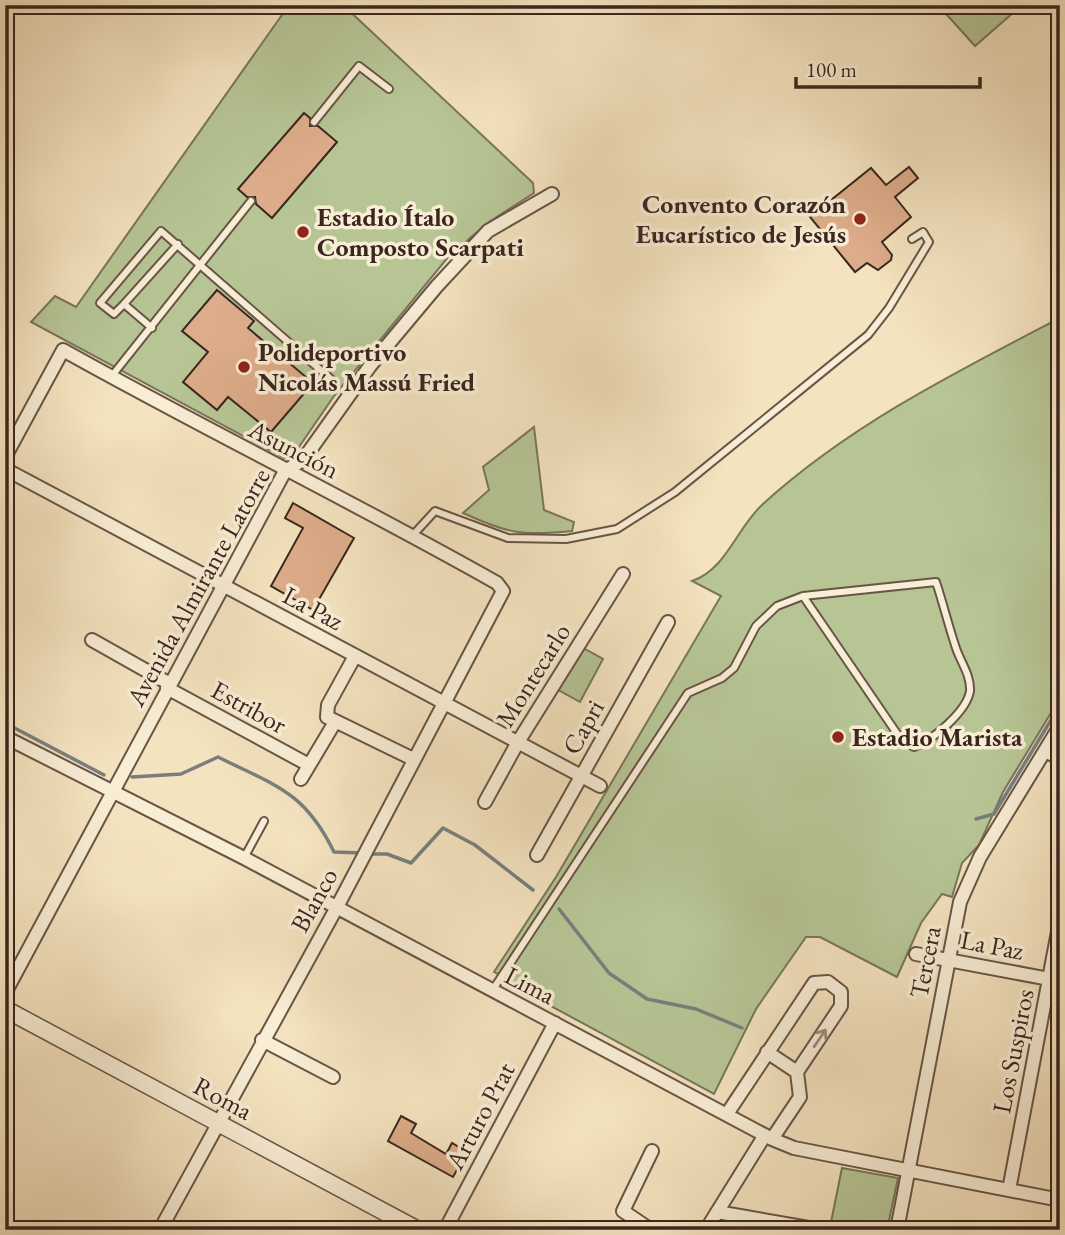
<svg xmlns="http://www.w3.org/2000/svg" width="1065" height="1235" font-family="'EB Garamond',serif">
  <rect width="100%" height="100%" fill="#f4e3bf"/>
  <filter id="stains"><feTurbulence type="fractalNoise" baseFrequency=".00286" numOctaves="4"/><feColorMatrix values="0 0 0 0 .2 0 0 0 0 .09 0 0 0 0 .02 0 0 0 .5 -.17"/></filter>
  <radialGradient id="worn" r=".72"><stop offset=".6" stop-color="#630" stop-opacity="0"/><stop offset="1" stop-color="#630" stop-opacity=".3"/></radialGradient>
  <path fill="#b7c595" stroke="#78765a" stroke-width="2" d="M289,5H343L533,183L534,193L489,222L449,256L334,396L292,457L284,458L31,322L55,296L76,307Z
    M938,5H1022L975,46Z
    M1060,318V698L1003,792L979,845L962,863L952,897L942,894L921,923L897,977L820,937H806L756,1009L714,1094L510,984L509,980L494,972L556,877L721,596L692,581C726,570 737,527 763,504C850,425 956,372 1060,318Z
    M534,427L544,510L574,522L572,531C522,536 509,534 463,513L489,490L483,467Z
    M576,644L603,659L580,702L553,687Z
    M842,1168L898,1178L887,1230L830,1227Z"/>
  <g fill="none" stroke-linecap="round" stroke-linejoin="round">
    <path stroke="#787f7e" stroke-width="3.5" d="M5,723L104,775
      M132,777L181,774L218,757C276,786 304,791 334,852L362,853
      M976,819L994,814L1060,705
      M369,854H387L411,863L443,828L475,845L533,890
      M559,909L609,973L647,999L696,1009L742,1028"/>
  </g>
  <path fill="#ddac8a" stroke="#3a261f" stroke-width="2" d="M304,113L310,118V126H318L337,142L272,218L256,204L255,197H247L238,189Z
    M909,167L918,178L895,197L911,217L882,242L892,255L891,260L878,270L867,263L855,272L810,217L871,168L886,185Z
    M217,290L254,321L248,328L313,383L271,432L228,397L217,410L183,382L208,352L182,331Z
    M293,503L354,538L313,610L271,586L303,528L285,518Z
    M401,1116L416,1124L411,1133L446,1154L452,1143L467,1152L453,1177L388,1141Z"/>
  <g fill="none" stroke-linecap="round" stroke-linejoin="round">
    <g stroke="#685547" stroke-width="10">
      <path id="service" d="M314,122L359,66L389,89
        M124,304L114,314L100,303L161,231L332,380
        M152,328L124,304L178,244
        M111,377L251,201
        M413,535L435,511L508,538L566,539L617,529L675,492L868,335L889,308L929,242L923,232L912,239
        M244,858L264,821
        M492,991L688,693L722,678L734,668L756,626L777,606L803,596L900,738L914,747C932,741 967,711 970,691C971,674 959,660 955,645C948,624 943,603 936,582L803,596"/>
    </g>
    <g stroke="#685547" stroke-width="16">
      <path id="minor" d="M5,457L63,350C206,430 354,502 497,583L503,591L337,907L160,1230
        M5,469L600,786
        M92,640L170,684
        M355,656L328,705L327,717L413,759
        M167,688L309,765
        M5,737L244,858L772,1139L794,1148L1060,1200
        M1046,751L1060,759
        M301,779L335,722
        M485,802L518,742L623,574
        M537,855L668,622
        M916,954L1060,981
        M5,993L285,471L303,460L370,366L437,286L488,231L552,194
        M262,1040L333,1077
        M767,1052L797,1072
        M727,1114L814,983L828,982L841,992V1006L797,1072L800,1097L772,1139
        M1009,1190L1060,921
        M717,1212L820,1230
        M445,1230L555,1023
        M651,1230L623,1211L652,1151
        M706,1230L765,1135
        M897,1230L960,902L980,857L1060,726"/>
    </g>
    <g stroke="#685547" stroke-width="19">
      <path id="tertiary" d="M5,1009L418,1230"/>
    </g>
    <use href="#service" stroke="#f8edd5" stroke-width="6"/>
    <use href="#minor" stroke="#f8edd5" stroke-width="12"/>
    <use href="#tertiary" stroke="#f8edd5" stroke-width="16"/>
  </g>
  <defs><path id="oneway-shaft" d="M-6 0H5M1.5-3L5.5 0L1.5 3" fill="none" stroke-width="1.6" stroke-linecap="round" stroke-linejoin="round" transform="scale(1.75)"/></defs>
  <use stroke="#998a7a" href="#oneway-shaft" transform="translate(820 1038) rotate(-56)"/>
  <g fill="#8f2418" stroke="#f8edd5" stroke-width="2.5">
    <circle cx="860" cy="219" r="7"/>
    <circle cx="303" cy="232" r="7"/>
    <circle cx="244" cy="367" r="7"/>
    <circle cx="838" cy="737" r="7"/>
  </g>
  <g text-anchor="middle" stroke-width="7" stroke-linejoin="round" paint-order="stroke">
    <g font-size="26" font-weight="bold" fill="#3a261f" stroke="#f8edd5" text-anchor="start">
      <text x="846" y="213" text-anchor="end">Convento Corazón<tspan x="846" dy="30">Eucarístico de Jesús</tspan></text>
      <text x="317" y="226">Estadio Ítalo<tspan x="317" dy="30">Composto Scarpati</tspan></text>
      <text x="258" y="361">Polideportivo<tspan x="258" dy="30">Nicolás Massú Fried</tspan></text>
      <text x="852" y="746">Estadio Marista</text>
    </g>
    <g font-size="26" fill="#3a261f" stroke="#f8edd5">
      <text transform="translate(294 449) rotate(27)" y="9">Asunción</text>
      <text transform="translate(198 587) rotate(-61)" y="9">Avenida Almirante Latorre</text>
      <text transform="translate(313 608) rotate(28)" y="9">La Paz</text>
      <text transform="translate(533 675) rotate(-58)" y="9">Montecarlo</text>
      <text transform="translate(249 707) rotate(29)" y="9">Estribor</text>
      <text transform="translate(583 727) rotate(-61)" y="9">Capri</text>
      <text transform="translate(314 900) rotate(-61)" y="9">Blanco</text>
      <text transform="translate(992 945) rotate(11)" y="9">La Paz</text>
      <text transform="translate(925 962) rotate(-79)" y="9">Tercera</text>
      <text transform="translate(530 985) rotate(27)" y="9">Lima</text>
      <text transform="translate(1013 1051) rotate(-79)" y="9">Los Suspiros</text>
      <text transform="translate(223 1098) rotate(28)" y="9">Roma</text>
      <text transform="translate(480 1116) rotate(-62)" y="9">Arturo Prat</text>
    </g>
  </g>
  <rect width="1065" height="1235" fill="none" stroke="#f4e3bf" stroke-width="28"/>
  <rect x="7" y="7" width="1051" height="1221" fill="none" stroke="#3a261f" stroke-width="3.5"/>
  <rect x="14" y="14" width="1037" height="1207" fill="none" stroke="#3a261f" stroke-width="2"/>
  <path d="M796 77v10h184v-10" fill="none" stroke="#3a261f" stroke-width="3.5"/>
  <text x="806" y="77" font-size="21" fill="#3a261f" stroke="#f8edd5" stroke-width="5" paint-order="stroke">100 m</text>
  <rect width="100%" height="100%" filter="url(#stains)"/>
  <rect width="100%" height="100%" fill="url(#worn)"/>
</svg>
